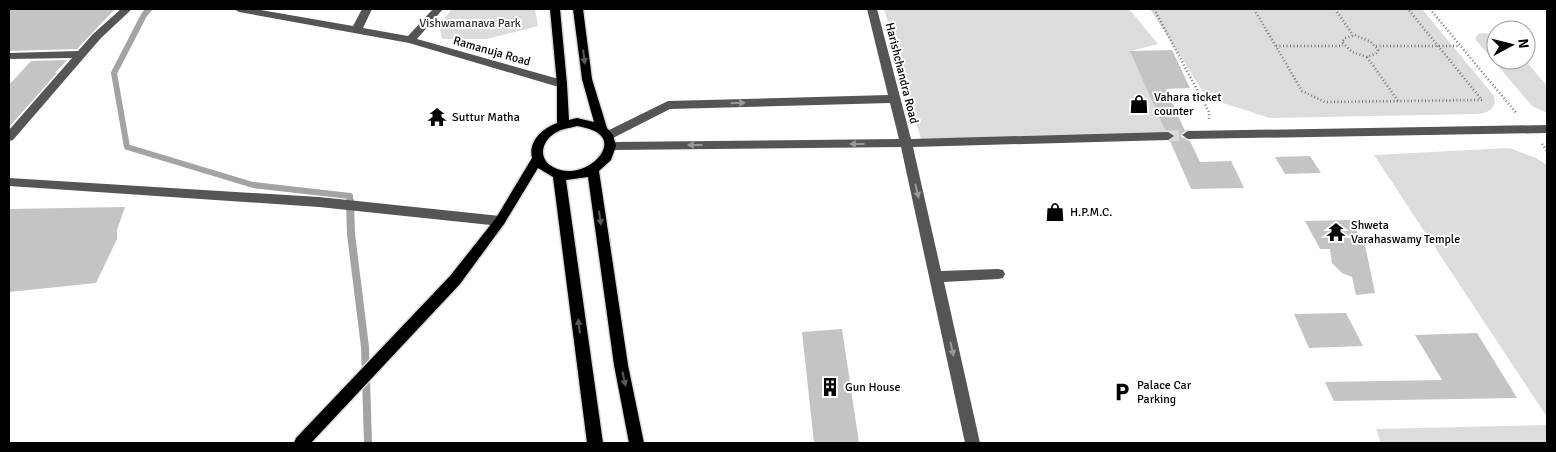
<svg xmlns="http://www.w3.org/2000/svg" width="1556" height="452" font-family="Signika,sans-serif">
  <rect width="100%" height="100%" fill="#fff"/>
  <path fill="#dcdcdc" d="M452,9H535L538,26L487,39H442L439,25Z
    M884,9H1129L1158,44L1131,51L1168,136L921,139Z
    M1150,9H1422L1494,96L1495,103C1491,112 1486,113 1476,114L1270,118L1207,98Z
    M1484,33L1496,34V60H1525L1547,86V113L1532,106L1475,39L1478,34Z
    M1509,148L1536,158L1547,165V417L1374,155Z
    M1547,425V443H1381L1376,429Z"/>
  <g fill="none" stroke-linecap="round" stroke-linejoin="round">
    <path stroke="#a3a3a3" stroke-width="6" d="M149,9L144,15L114,73L127,147L253,185L350,196V202"/>
    <path stroke="#a3a3a3" stroke-width="8" d="M350,201L351,234L365,347L368,443"/>
  </g>
  <path fill="#c4c4c4" d="M19,9H115L77,49L9,51V10Z
    M1172,50L1190,88L1166,89L1185,131L1180,136L1190,141L1200,162L1231,161L1244,188L1191,189L1170,141L1176,135L1165,130L1130,51Z
    M67,60L55,73H57L9,127V85L31,61Z
    M1310,156L1321,173L1285,174L1275,157Z
    M125,207L117,230V239L96,283L9,292V209Z
    M1350,220L1365,245L1375,293L1356,295L1352,277L1342,273L1332,263L1330,249H1320L1305,221Z
    M1346,313L1363,346L1309,348L1294,314Z
    M842,329L859,443H814L802,332Z
    M1477,333L1517,398L1334,401L1325,382L1442,380L1415,335Z"/>
  <g fill="none" stroke-linecap="round" stroke-linejoin="round">
    <path stroke="#d9d9d9" stroke-width="11" stroke-dasharray="11 5.5" stroke-linecap="butt" d="M1168,136L1188,135"/>
    <g stroke="#dbdbdb" stroke-width="3">
      <path id="major" d="M550,9H560L567,84L569,120L577,118L594,122L582,79L573,9H583L592,79L607,128L613,135L616,146L611,160L599,171L628,365L644,443H629L614,365L588,177L566,180L603,443H587L553,177L538,168L504,224L460,284L311,443H294L296,438L450,276L496,218L532,158C528,141 543,128 557,123V84ZM577,126C582,127 588,128 592,130C626,143 582,184 553,167C538,159 541,142 555,133C561,129 570,128 577,126Z"/>
    </g>
    <path stroke="#777" stroke-width="2.5" stroke-dasharray="1 2.5" stroke-linecap="butt" d="M1154,9L1209,112V120
      M1254,9L1302,91L1325,102L1482,100L1408,9
      M1335,9L1353,35
      M1430,9L1517,114
      M1355,35L1371,42L1378,50L1377,53L1367,57L1352,52L1342,42L1345,38Z
      M1276,46H1343
      M1376,46H1460
      M1367,57L1398,101
      M1542,144L1547,151"/>
    <path fill="#555" fill-rule="evenodd" d="M121,9H132L101,38L13,140L9,141V130L72,58L9,59V53L78,51L93,34Z
      M234,9H255L353,26L362,9H372L363,28L408,36L433,9H443L417,39L566,81L567,84L562,88L409,43L239,12Z
      M867,9H877L911,139L1168,132L1174,136L1168,140L913,147L941,271L998,269L1003,270L1005,274L1003,278L998,279L944,282L980,443H965L901,147L612,150L606,146L612,142L899,139L890,103L670,109L613,138H605L603,135L605,132L668,101L888,95Z
      M1547,125V133L1188,139L1182,135L1188,131Z
      M9,178L319,197L500,216L504,218L506,221L504,224L500,226L319,207L9,186Z"/>
    <use href="#major" fill="#000" fill-rule="evenodd"/>
  </g>
  <defs><path id="oneway-solid" d="M-6-.8H1V-3.2L6.5 0L1 3.2V.8H-6Z" transform="scale(1.25)"/></defs>
  <g fill="#595959">
    <use href="#oneway-solid" transform="translate(584 57) rotate(83)"/>
    <use href="#oneway-solid" transform="translate(600 218) rotate(82)"/>
    <use href="#oneway-solid" transform="translate(579 326) rotate(-97)"/>
    <use href="#oneway-solid" transform="translate(624 379) rotate(78)"/>
  </g>
  <g fill="#999">
    <use href="#oneway-solid" transform="translate(738 103) rotate(-2)"/>
    <use href="#oneway-solid" transform="translate(857 144) rotate(180)"/>
    <use href="#oneway-solid" transform="translate(695 145) rotate(180)"/>
    <use href="#oneway-solid" transform="translate(917 191) rotate(77)"/>
    <use href="#oneway-solid" transform="translate(952 349) rotate(77)"/>
  </g>
  <defs>
    <g id="shop-bare" transform="scale(1.5)"><path d="M-5-2.5h2.3a2.7 3.5 0 0 1 5.4 0H5L5.5 6h-11ZM-1.5-2.5h3a1.5 2.3 0 0 0-3 0Z" fill="#000" stroke="#fff" stroke-width="2.5" paint-order="stroke"/></g>
    <g id="temple-bare" transform="scale(1.5)"><path d="M0-6L5-2H3V0L6.5 2.5H4V6H1.5V3h-3V6H-4V2.5H-6.5L-3 0V-2H-5Z" fill="#000" stroke="#fff" stroke-width="2.5" paint-order="stroke"/></g>
    <g id="building-bare" transform="scale(1.5)"><path d="M-4-6H4V6H1V3H-1V6H-4ZM-2.5-4.3h1.7v1.8h-1.7ZM.8-4.3h1.7v1.8H.8ZM-2.5-1h1.7V.8h-1.7ZM.8-1h1.7V.8H.8Z" fill="#000" stroke="#fff" stroke-width="2.5" paint-order="stroke"/></g>
    <g id="parking-bare" transform="scale(1.5)"><path d="M-3.5-5.5H1a3.5 3.5 0 0 1 0 7H-1V5.5H-3.5ZM-1-3.4V-.6H.8a1.4 1.4 0 0 0 0-2.8Z" fill="#000" stroke="#fff" stroke-width="2.5" paint-order="stroke"/></g>
  </defs>
  <g fill-rule="evenodd">
    <use href="#shop-bare" x="1139" y="104"/>
    <use href="#temple-bare" x="437" y="117"/>
    <use href="#shop-bare" x="1055" y="212"/>
    <use href="#temple-bare" x="1336" y="232"/>
    <use href="#building-bare" x="830" y="387"/>
    <use href="#parking-bare" x="1122" y="392"/>
  </g>
  <g text-anchor="middle" stroke-width="4" stroke-linejoin="round" paint-order="stroke">
    <g font-size="12" fill="#333" stroke="#fff">
      <text x="470" y="27">Vishwamanava Park</text>
    </g>
    <g font-size="12" fill="#000" stroke="#fff">
      <text transform="translate(492 51) rotate(16)" y="4">Ramanuja Road</text>
      <text transform="translate(902 73) rotate(76)" y="4">Harishchandra Road</text>
    </g>
    <g font-size="12" fill="#000" stroke="#fff" text-anchor="start">
      <text x="1154" y="101">Vahara ticket<tspan x="1154" dy="14">counter</tspan></text>
      <text x="452" y="121">Suttur Matha</text>
      <text x="1070" y="216">H.P.M.C.</text>
      <text x="1351" y="229">Shweta<tspan x="1351" dy="14">Varahaswamy Temple</tspan></text>
      <text x="1137" y="389">Palace Car<tspan x="1137" dy="14">Parking</tspan></text>
      <text x="845" y="391">Gun House</text>
    </g>
  </g>
  <rect width="1556" height="452" fill="none" stroke="#000000" stroke-width="20"/>
  <g transform="translate(1511 45) rotate(83)"><circle r="24" fill="#ffffff" stroke="#999999"/>
  <path d="M0-4L9 19L0 12L-9 19Z" fill="#000000"/>
  <text y="-8" font-size="14" font-weight="bold" text-anchor="middle" fill="#000000">N</text>
  </g>
</svg>
